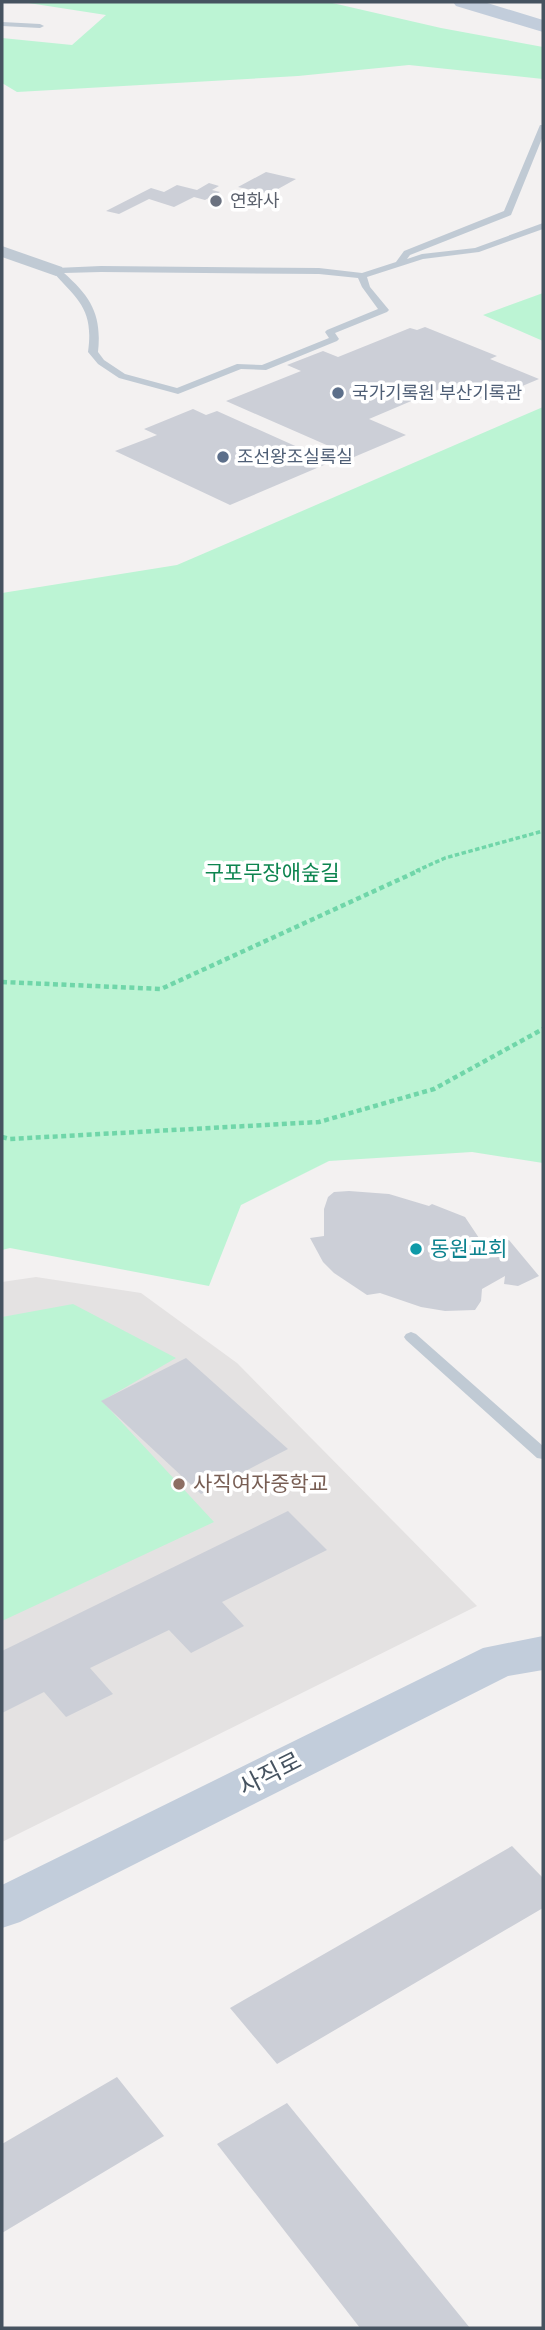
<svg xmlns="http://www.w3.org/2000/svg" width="545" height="2330" font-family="'Public Sans','Noto Sans KR',sans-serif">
  <rect width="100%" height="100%" fill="#f3f1f1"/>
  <path fill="#e4e2e2" d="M36,1277L141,1293L237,1363L477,1606L2,1842V1282Z"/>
  <path fill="#bcf4d4" d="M22,2H328L441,28L543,47V79L409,65L298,76L17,92L2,83V38L72,45L106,15Z
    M543,293V341L483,315Z
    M543,407V1163L472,1152L329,1161L241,1205L209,1286L10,1248L2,1250V593L177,565Z
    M73,1304L176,1358L102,1401L214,1522L2,1621V1317Z"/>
  <path fill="#cccfd7" d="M266,172L296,179L269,194L238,187Z
    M209,183L219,186L212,190L220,192L205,200L194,197L174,207L149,199L119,214L106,211L151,188L164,192L177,185L197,190Z
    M425,327L497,356L490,359L539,379L487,401L449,385L369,419L406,435L354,457L226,401L301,371L287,365L323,351L338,357L410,328L417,330Z
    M193,409L206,415L217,411L331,462L230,505L115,451L157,435L144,429Z
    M349,1191L389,1194L429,1206L432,1204L465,1217L485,1247L509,1240L539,1276L518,1286L504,1284L505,1276L482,1289L481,1301L475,1310L445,1311L421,1307L380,1293L367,1295L334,1273L323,1262L310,1238L324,1236V1209L328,1197L334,1192Z
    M186,1358L288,1449L201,1494L101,1401Z
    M288,1511L327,1550L222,1602L244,1626L191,1653L169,1630L90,1668L113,1694L66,1717L44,1692L2,1713V1651Z
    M512,1846L543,1878V1908L277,2064L230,2008Z
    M117,2077L164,2136L2,2233V2144Z
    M287,2103L470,2328H360L217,2144Z"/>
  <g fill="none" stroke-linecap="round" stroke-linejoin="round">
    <path stroke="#70d6a9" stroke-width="3.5" stroke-dasharray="4.5 2.5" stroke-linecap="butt" d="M416,871L445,858L543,831"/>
    <path stroke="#70d6a9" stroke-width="4.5" stroke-dasharray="5 3.5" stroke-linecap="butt" d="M2,982L161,989L420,870
      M2,1137L10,1139L319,1122L434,1089L543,1029"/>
    <path fill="#c0cad4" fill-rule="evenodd" d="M2,22L40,24L44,26L40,28L2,26Z
      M540,125H543V136L511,215L410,255L407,259L422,254L475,248L543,223V229L479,252L423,259L367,277L370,287L389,310L387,312L335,333L339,339L337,341L266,370L241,369L178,394L119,378L98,364L88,352C94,309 78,300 52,271L56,268L101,266L319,268L362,273L396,262L404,251L504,211ZM101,272L319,274L358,278L362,287L378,309L327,330L325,332L329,338L262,365L237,364L177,388L125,374L104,360L98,352C102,315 91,297 64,273Z
      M411,1332L416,1334L543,1446V1459L537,1458L406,1340L404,1337L406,1334Z"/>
    <path fill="#c0cad4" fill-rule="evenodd" d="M2,246L62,267L64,271L56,276L2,257Z"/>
    <path fill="#c2cddb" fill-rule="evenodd" d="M453,2H484L543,20V32L456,6Z
      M543,1636V1670L508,1676L20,1922L2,1928V1885L483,1648Z"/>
  </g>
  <circle fill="#6b7280" stroke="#fff" stroke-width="2.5" cx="216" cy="201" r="7"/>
  <g fill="#5c6f8a" stroke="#fff" stroke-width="2.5">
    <circle cx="338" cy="393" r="7"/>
    <circle cx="223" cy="457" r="7"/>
  </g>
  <circle fill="#0f9aa8" stroke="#fff" stroke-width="2.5" cx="416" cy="1249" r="7"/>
  <circle fill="#8d6e63" stroke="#fff" stroke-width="2.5" cx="179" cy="1484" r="7"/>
  <g text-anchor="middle" stroke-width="7" stroke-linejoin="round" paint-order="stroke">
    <g font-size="18" fill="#5b616d" stroke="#fff" text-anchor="start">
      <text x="230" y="207">연화사</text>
    </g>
    <g font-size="18" fill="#4e5e75" stroke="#fff" text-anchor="start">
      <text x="352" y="399">국가기록원 부산기록관</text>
      <text x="237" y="463">조선왕조실록실</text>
    </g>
    <g font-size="21" fill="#0e8550" stroke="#fff">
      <text x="272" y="880">구포무장애숲길</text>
    </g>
    <g font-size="21" fill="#0d838f" stroke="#fff" text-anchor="start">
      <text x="430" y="1256">동원교회</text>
    </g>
    <g font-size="21" fill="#785e54" stroke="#fff" text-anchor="start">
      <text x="193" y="1491">사직여자중학교</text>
    </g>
    <g font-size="24" fill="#465360" stroke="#fff">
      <text transform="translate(270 1774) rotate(-27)" y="8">사직로</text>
    </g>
  </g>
  <rect width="545" height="2330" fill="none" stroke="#465360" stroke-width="7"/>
</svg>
